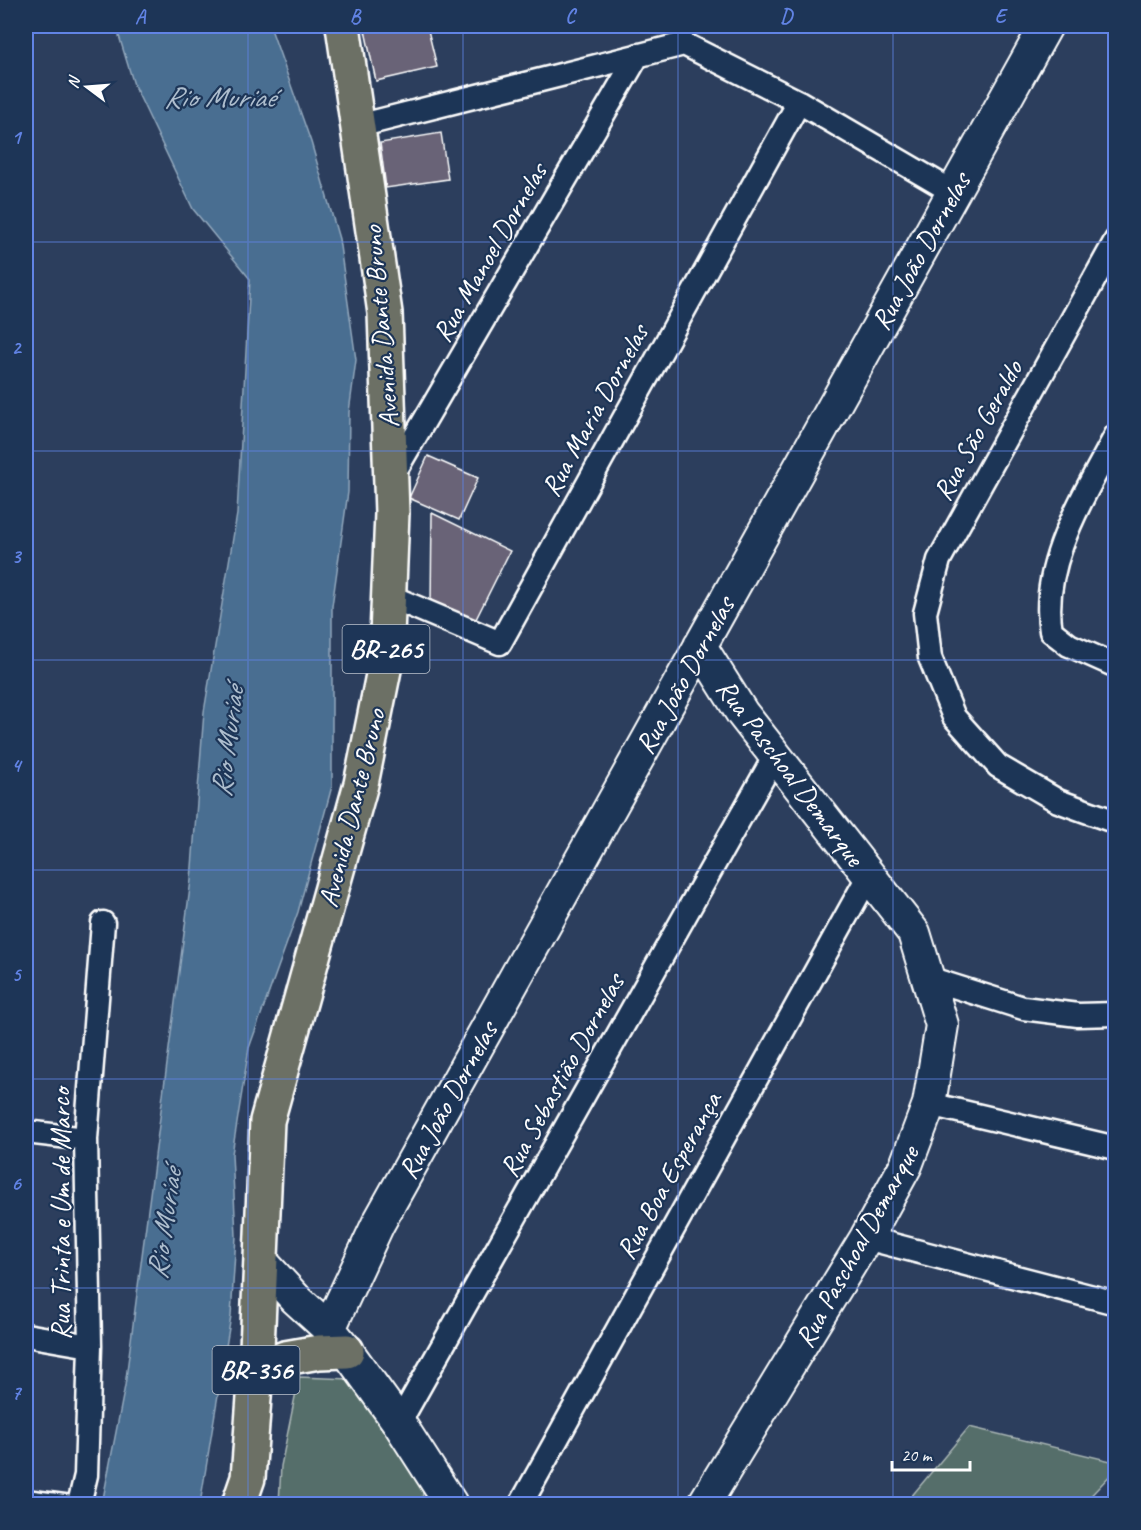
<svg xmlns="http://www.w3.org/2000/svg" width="1141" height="1530" font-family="Caveat,sans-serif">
  <rect width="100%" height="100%" fill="#2c3e5d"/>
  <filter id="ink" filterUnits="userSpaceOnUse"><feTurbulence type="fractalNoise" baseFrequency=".0167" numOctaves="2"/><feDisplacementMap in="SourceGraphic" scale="12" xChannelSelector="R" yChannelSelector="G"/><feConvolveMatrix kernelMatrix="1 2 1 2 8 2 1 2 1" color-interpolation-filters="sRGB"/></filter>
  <g filter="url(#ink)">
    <path fill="#556e6b" stroke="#aab6b5" stroke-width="1.5" d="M299,1377L350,1379L423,1490L422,1504H279L281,1466Z
      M969,1427L1115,1462V1470L1083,1504H905Z"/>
    <path fill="#4a6e91" stroke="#92a8bd" stroke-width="1.5" d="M116,26H270L311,142L339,239L356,360L349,412L348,492L332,606V786L298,912L249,1048L232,1154L236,1236L231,1316L200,1504H102L125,1386L191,880L204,712L237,514L250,279L193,209L134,85Z"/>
    <path fill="#696477" stroke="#fff" stroke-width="1.5" d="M364,26H427L437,67L376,81Z
      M441,133L448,179L386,188L380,143Z
      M428,456L478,478L459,520L409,498Z
      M432,513L510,551L473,625L431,604Z"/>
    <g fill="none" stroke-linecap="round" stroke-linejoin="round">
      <g stroke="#fff" stroke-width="15">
        <path id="lane" d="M26,1495L80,1502"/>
      </g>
      <g stroke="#fff" stroke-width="27">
        <path id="street" d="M358,126L684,44L799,102L953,192
          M1116,240L939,560L925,613L930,658L954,717L998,766L1058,801L1116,822
          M1116,435C1086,493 1039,564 1051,631L1069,645L1116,666
          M391,478L638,55
          M389,596L500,643L799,102
          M928,978L1023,1008L1078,1015L1116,1014
          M929,1104L1116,1148
          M26,1132L86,1139
          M866,1238L1116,1303
          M26,1335L90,1346
          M399,1423L775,756
          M79,1504L86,1475L90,1346L86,1139L103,923
          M521,1504L869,875"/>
      </g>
      <g stroke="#fff" stroke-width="36">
        <path id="secondary" d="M700,646L742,713L914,933L942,1025L929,1104L906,1165L866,1238L704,1504
          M261,1261L296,1299L329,1329L347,1351L399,1423L451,1504
          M329,1329L378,1224L1046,26"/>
      </g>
      <g stroke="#fff" stroke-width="38">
        <path id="highway" d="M256,1371L285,1358L319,1352L347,1351
          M239,1504L248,1478L256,1371L267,1121L361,784L386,660L392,513L385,313L343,26"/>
      </g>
      <use href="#lane" stroke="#1d3557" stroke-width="10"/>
      <use href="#street" stroke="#1d3557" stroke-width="22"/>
      <use href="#secondary" stroke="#1d3557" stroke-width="32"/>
      <use href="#highway" stroke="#6c7065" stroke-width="33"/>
    </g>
  </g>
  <path fill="none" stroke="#6183e4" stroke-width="1.5" stroke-opacity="0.55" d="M248,26V1504M463,26V1504M678,26V1504M893,26V1504M26,242H1116M26,451H1116M26,660H1116M26,870H1116M26,1079H1116M26,1288H1116"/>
  <g text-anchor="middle" stroke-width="4.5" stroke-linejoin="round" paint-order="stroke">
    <g fill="#1d3557" stroke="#bbc2cd" stroke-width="1.5">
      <rect x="342.5" y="625" width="87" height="48" rx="4.5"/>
      <rect x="212.5" y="1346" width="87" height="48" rx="4.5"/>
    </g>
    <g font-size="27" font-weight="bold" fill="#fff">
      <text x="386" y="658">BR-265</text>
      <text x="256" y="1379">BR-356</text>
    </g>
    <g font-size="28" fill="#fff" stroke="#1d3557">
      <text transform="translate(920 251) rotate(-61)" y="10">Rua João Dornelas</text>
      <text transform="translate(489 252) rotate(-60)" y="10">Rua Manoel Dornelas</text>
      <text transform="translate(380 327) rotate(-95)" y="10">Avenida Dante Bruno</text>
      <text transform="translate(594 410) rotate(-61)" y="10">Rua Maria Dornelas</text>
      <text transform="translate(977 430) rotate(-61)" y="10">Rua São Geraldo</text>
      <text transform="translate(684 675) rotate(-61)" y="10">Rua João Dornelas</text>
      <text transform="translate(791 772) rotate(53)" y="10">Rua Paschoal Demarque</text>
      <text transform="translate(351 808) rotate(-76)" y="10">Avenida Dante Bruno</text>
      <text transform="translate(561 1075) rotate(-61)" y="10">Rua Sebastião Dornelas</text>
      <text transform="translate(447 1100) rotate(-61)" y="10">Rua João Dornelas</text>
      <text transform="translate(668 1175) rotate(-61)" y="10">Rua Boa Esperança</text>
      <text transform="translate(60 1214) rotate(-90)" y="10">Rua Trinta e Um de Marco</text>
      <text transform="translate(856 1246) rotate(-61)" y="10">Rua Paschoal Demarque</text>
    </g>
    <g font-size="30" font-style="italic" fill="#aebece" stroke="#1d3557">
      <text x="219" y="107">Rio Muriaé</text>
      <text transform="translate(227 742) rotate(-83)" y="10">Rio Muriaé</text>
      <text transform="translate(164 1224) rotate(-82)" y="10">Rio Muriaé</text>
    </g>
  </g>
  <rect width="1141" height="1530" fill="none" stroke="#1d3557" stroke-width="66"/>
  <g transform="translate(87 87) rotate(286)" stroke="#1d3557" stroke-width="4.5" paint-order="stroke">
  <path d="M0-4.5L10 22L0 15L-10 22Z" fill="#ffffff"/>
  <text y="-9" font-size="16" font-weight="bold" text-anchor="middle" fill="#ffffff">N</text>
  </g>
  <path d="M892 1461v9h78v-9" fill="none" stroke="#ffffff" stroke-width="3"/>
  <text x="901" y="1461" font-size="18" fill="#ffffff" stroke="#1d3557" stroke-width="4.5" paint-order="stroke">20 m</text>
  <rect x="33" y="33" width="1075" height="1464" fill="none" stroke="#6183e4" stroke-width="2"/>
  <g font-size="20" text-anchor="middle" font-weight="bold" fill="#6183e4">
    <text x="140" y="23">A</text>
    <text x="355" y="23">B</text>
    <text x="570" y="23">C</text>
    <text x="786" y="23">D</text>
    <text x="1000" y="23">E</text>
    <text x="16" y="144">1</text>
    <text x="16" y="354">2</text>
    <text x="16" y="563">3</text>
    <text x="16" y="772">4</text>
    <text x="16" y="981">5</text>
    <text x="16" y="1190">6</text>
    <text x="16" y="1399">7</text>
  </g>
</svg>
